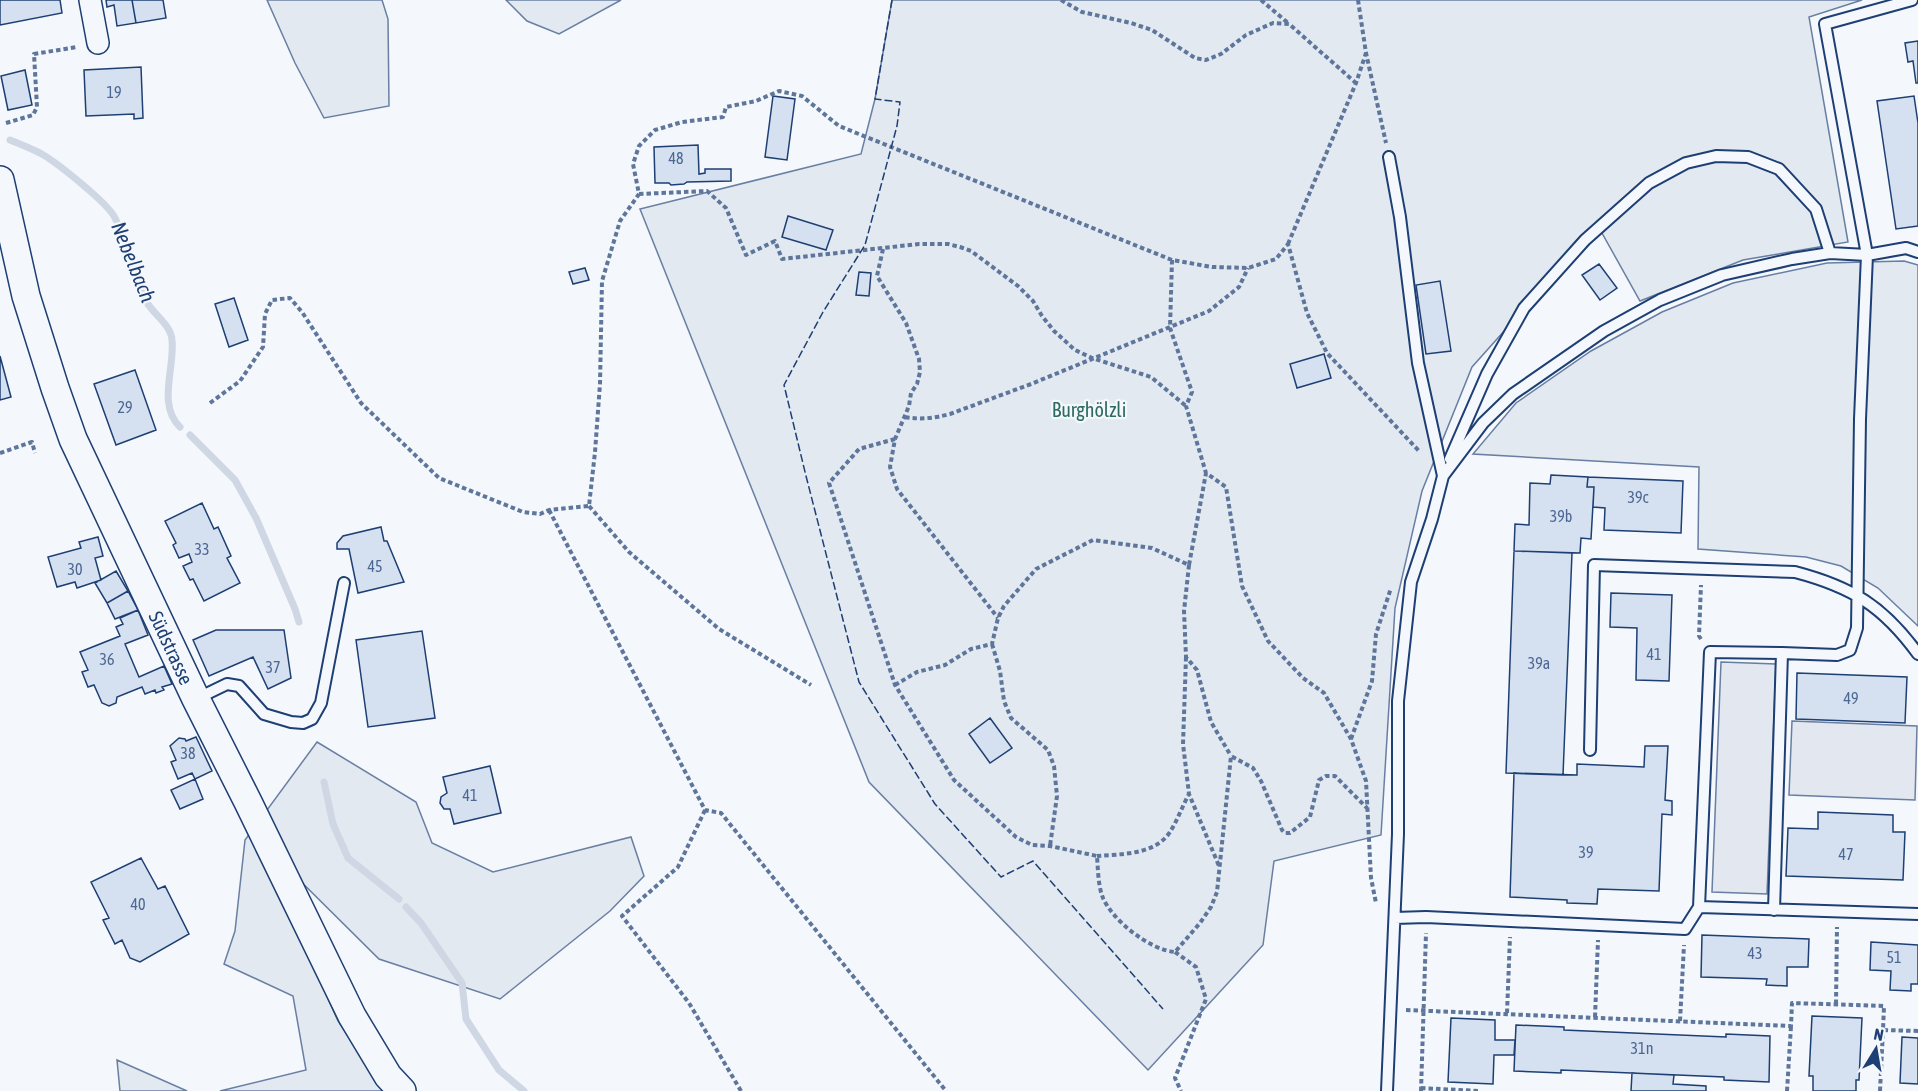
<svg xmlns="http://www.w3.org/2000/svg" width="1918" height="1091" font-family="'Asap Condensed',sans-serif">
  <rect width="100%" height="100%" fill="#f4f7fb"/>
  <path fill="#e3e9f0" stroke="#687fa3" stroke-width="1.5" d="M267,0H382L388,19L389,106L324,118L295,63Z
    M506,0H621L559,34L527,21Z
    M892,0H1862L1809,17L1848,242L1743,260L1640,301L1598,226L1472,367L1422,491L1395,608L1381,835L1274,861L1263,945L1148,1070L869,782L640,209L861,154L875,99Z
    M1904,261L1918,265V626L1878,588L1841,566L1806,557L1698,549L1699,467L1473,454L1516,403L1591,351L1662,312L1733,283L1827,263Z
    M317,742L416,802L432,843L493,872L631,837L644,876L610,911L500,999L379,959L256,837L338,1021L384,1091H220L306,1070L293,996L224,964L235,931L245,840Z
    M117,1060L187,1091H120Z"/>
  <path fill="#e3e8f0" stroke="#687fa3" stroke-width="1.5" d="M1721,662L1776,664L1767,894L1712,892Z
    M1792,721L1917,726L1915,800L1789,795Z"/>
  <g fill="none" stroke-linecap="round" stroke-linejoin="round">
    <path stroke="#cfd7e4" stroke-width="7" d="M10,140C20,144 30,148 40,153C55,161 108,203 115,218C128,243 132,273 145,299C151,313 171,324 172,340C175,368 157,405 180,427
      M190,435L235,480L256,518L295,609L299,622
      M324,782L333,824L348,858L399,899
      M406,907L421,923L462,983L466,1019L499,1070L524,1091"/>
  </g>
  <path fill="#d5e0f0" stroke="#1d3f73" stroke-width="1.5" d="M0,0H60L62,13L0,25Z
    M106,0H132L136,23L117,26L114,5L107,7Z
    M132,0H163L166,18L136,23Z
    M1918,41V83H1916L1913,61L1908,62L1905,43Z
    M141,67L143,118L134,119V114L86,116L84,70Z
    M25,70L32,105L8,110L1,76Z
    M773,96L795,99L787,160L765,157Z
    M1914,96L1918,123V226L1896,229L1877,101Z
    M698,145L699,174L705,173V169H731V181L687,182L684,184L671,185L669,183H655L654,147Z
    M788,216L833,230L826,250L782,237Z
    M1599,264L1617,288L1600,300L1582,275Z
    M585,268L589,280L573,284L569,272Z
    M859,272L871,273L869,296L856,295Z
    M1440,281L1451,351L1426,354L1416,285Z
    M234,298L248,340L229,347L215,304Z
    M1324,354L1331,378L1297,388L1290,364Z
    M0,356L11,397L0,400Z
    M135,370L156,430L116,445L94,384Z
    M1551,475L1588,477L1587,487H1594L1591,539L1581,538L1580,553L1514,551L1515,524L1529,525L1530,483L1550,484Z
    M1588,477L1683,481L1681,533L1604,530L1605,508L1593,507L1594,487H1587Z
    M202,503L214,529L218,527L231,556L227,558L240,583L204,601L193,579L190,580L183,566L192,562L189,554L179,558L173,545L176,543L165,521Z
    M381,527L384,541H387L404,582L358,593L349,549H337V543L343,536Z
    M98,537L103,556L95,558L101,580L77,588L75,582L57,587L48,557L81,548L79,542Z
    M1514,551L1572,553L1563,775L1506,773Z
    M116,571L128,591L107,603L95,583Z
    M128,591L138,610L115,619L107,603Z
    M1611,593L1672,595L1669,681L1636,680L1637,628L1610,627Z
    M138,610L148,635L125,644L139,677L164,666L172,684L162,687L164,690L156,693L155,690L145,694L142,687L117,697L116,703L109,706L102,703L94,685L88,687L82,672L88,670L80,652L120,636L116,627L123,624L120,618Z
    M216,630H284L291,678L268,689L253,657L209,676L193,640Z
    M422,631L435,718L368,727L356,640Z
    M1797,673L1907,677L1905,723L1796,719Z
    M990,718L1012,748L990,763L969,734Z
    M196,737L212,771L195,779L192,773L178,779L171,762L176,760L170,746L179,738L185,739L186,741Z
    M1645,746H1668L1665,800L1672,801V815L1662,814L1659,891L1598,889L1597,904L1567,903V900L1510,897L1514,773L1577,775V764L1644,767Z
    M490,766L501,813L454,824L450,809H444L440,803L441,797L447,793L443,777Z
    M195,779L203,799L180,809L171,790Z
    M1818,812L1893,815V832H1905L1903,880L1786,876L1788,828L1818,829Z
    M141,858L158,889L165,886L189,934L140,962L130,958L122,940L115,944L103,920L109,918L91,882Z
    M1702,935L1809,939L1808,967H1787V986L1766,985L1767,979L1701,977Z
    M1871,942L1918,945V984H1911V991L1890,990L1891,971L1870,970Z
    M1812,1016L1862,1018L1859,1080H1856V1091H1813V1076H1809Z
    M1451,1018L1495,1020V1040H1515L1514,1055H1494L1493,1084L1448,1082Z
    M1516,1025L1564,1027V1030L1726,1037V1034L1770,1036L1769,1082L1724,1080V1077L1561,1070V1073L1514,1071Z
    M1902,1037L1918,1038V1084L1900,1083Z
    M1632,1073L1674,1075L1673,1084L1706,1086V1091H1631Z"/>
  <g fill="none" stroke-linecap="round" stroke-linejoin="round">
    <g stroke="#1d3f73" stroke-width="14">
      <path id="service" d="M1389,157L1400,217L1418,363L1443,476
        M1450,459L1487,374L1524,308L1585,240L1649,183L1686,163L1716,156L1748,157L1779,169L1816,209L1830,253
        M1782,653L1837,655L1850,650L1857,628L1860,419L1867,255L1825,24L1912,0
        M196,699L227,684L239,686L264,714L291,722L303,723L312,719L321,703L344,583
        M1590,750L1594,565L1795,572C1852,587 1883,606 1918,654
        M1699,907L1710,652L1782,653L1774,910
        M1395,918L1426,917L1685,929L1699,907L1918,914
        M1387,1091L1398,834V701L1411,582L1432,519L1443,476L1483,423L1513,394L1604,331L1660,300L1722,275L1792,259L1830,253L1867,255L1906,248L1918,252"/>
    </g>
    <g stroke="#1d3f73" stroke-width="24">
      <path id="minor" d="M90,0L98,43"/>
    </g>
    <g stroke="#1d3f73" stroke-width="30">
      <path id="tertiary" d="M0,180L26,296L55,388L73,439L196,699L248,802L352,1016L388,1076L402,1091"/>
    </g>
    <path stroke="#5e769c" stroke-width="4" stroke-dasharray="4.5 3" stroke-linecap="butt" d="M1061,0L1082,12L1131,23L1152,30L1195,58L1206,60L1221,54L1246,35L1273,23L1289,24L1356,83
      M1261,0L1288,23
      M1358,0L1366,53L1386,143
      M6,123L33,115L37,107L34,54L77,47
      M639,194L707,191L726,208L746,255L775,241L782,259L919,244H948L960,247L971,251L1018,286L1033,301L1042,316L1054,331L1075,350L1092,358L1151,377L1186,406
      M1288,244L1356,83L1366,53
      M883,249L877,276L906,323L919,359L920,372L917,384L911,393L909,406L895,439L890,467L897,489L998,618
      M1172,260L1170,328L1192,392L1186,406L1206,473
      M210,403L240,381L263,347L265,314L272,300L290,298L302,312L361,403L439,478L523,512L540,514L549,510L589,506L595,452L600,384L602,281L620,221L639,194L633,164L639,146L655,130L682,122L723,117L726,107L756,101L779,91L802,96L839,126L1172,260L1212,267L1248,268L1276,259L1288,244L1307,313L1327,353L1419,451
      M905,417C921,420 934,418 950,414L1031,384L1209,311L1239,287L1248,268
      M895,439L859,449L829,483L895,685L954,780L1016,837L1032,845L1050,846L1097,856C1098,869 1098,886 1103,898C1113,921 1150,950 1175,952L1200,923L1211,907L1217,892L1231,756L1253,768L1261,781L1282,830L1285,833H1290L1310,817L1319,780L1326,776H1335L1367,808
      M0,453L32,442L35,453
      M589,506L629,552L719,629L811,685
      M549,510L705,810L721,813L946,1091
      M1189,565L1184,611L1186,657L1197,670L1211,722L1231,756
      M1701,639L1699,636L1701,585
      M992,644L1000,671L1004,701L1011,718L1048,750L1054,766L1057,796L1050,846
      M1186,657L1183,744L1189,794L1219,866
      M895,685L917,672L945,665L971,649L992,644L998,618L1004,606L1036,569L1093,540L1152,548L1189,565L1206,473L1226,487L1242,586L1268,641L1303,678L1324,693L1351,739L1366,781L1371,878L1376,903
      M1351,739L1372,681L1376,634L1391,588
      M705,810L678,867L622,916L689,1003L741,1091
      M1097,856C1121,854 1155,855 1170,832C1177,821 1182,807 1189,794
      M1175,952L1196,967L1206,999L1175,1078L1181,1091
      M1836,1004L1837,927
      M1406,1010L1791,1026L1792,1003L1884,1006L1883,1030L1918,1031
      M1507,1013L1510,937
      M1595,1017L1598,940
      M1680,1021L1684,945
      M1421,1088L1478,1091
      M1421,1091L1426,933
      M1787,1091L1791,1026
      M1880,1091L1883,1030"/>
    <use href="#service" stroke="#f4f7fb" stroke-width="10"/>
    <use href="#minor" stroke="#f4f7fb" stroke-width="21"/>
    <use href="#tertiary" stroke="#f4f7fb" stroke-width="27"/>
    <path stroke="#1d3f73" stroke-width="1.5" stroke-dasharray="8 3" stroke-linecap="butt" d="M892,0L875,99L900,102L897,126L865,245L823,312L784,385L806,476L859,682L935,804L1001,877L1033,861L1163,1009"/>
  </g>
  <g text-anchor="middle" stroke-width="4.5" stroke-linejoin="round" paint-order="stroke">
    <g font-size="16" fill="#4b6792">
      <text x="114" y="98">19</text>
      <text x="676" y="164">48</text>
      <text x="125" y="413">29</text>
      <text x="1638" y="503">39c</text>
      <text x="1561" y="522">39b</text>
      <text x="202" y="555">33</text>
      <text x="375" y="572">45</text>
      <text x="75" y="575">30</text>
      <text x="1654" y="660">41</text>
      <text x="107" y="665">36</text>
      <text x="1539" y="669">39a</text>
      <text x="273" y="673">37</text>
      <text x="1851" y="704">49</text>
      <text x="188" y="759">38</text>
      <text x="470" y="801">41</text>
      <text x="1586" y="858">39</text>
      <text x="1846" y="860">47</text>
      <text x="138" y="910">40</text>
      <text x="1755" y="959">43</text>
      <text x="1894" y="963">51</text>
      <text x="1642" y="1054">31n</text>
    </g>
    <g font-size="20" fill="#2c6c60" stroke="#f4f7fb">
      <text x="1089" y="417">Burghölzli</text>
    </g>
    <g font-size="20" fill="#1d3f73" stroke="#f4f7fb">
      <text transform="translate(171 648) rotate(65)" y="7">Südstrasse</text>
    </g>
    <g font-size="21" font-style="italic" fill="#1d3f73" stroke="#f4f7fb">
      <text transform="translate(133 262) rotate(68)" y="7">Nebelbach</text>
    </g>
  </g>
  <g transform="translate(1876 1049) rotate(11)" stroke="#f4f7fb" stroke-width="4.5" paint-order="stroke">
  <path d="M0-4.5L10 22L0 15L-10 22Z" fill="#1d3f73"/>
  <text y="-9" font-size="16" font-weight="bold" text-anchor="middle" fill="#1d3f73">N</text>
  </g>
</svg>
